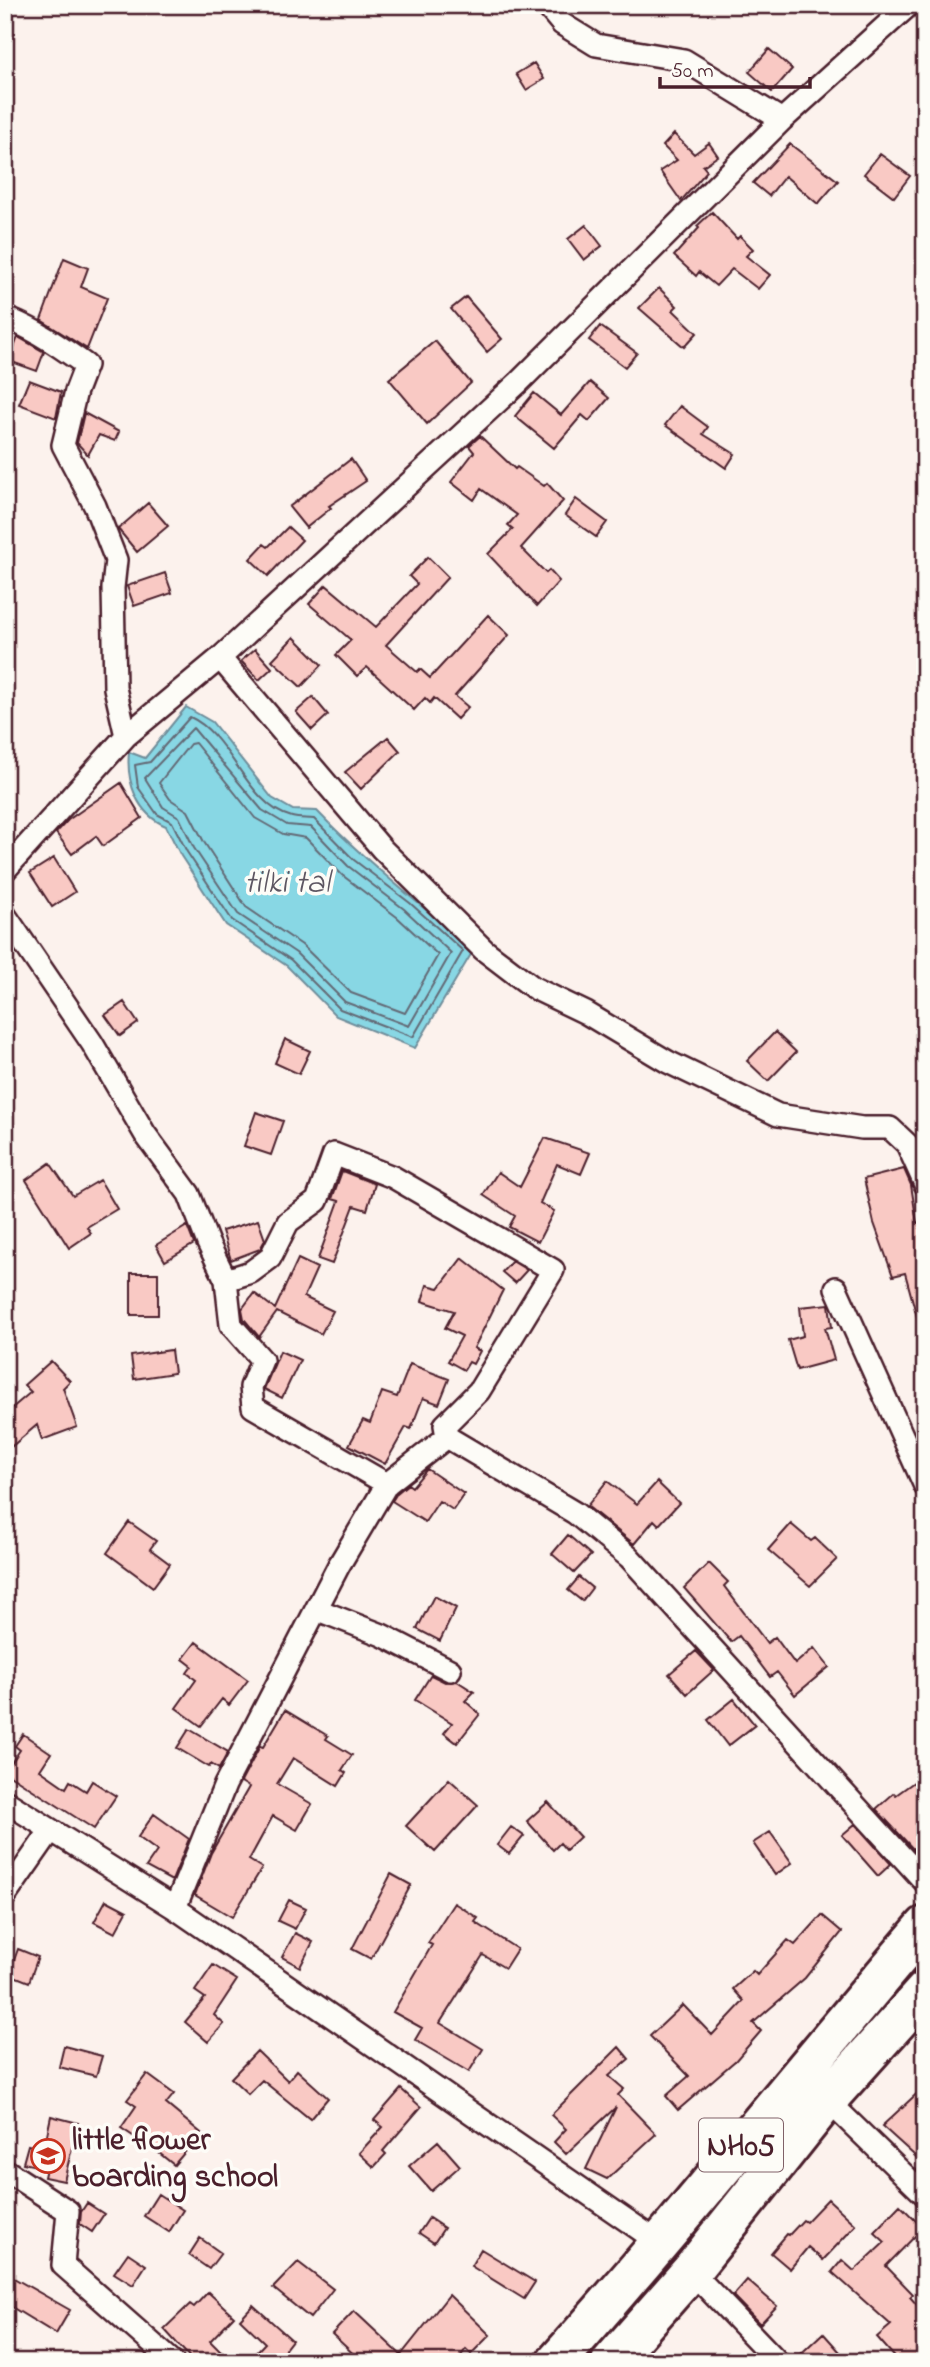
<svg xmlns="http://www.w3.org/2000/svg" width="930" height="2367" font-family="'Indie Flower',sans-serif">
  <rect width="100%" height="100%" fill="#fcf2ed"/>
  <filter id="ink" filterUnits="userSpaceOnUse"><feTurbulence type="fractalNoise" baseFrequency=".0143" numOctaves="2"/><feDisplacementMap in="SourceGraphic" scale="14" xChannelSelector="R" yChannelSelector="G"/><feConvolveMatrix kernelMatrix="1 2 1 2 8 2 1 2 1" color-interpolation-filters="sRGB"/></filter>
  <g filter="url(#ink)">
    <path fill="#88d7e4" stroke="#6f8d9a" stroke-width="2" d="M186,707L212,722L272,798L293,810L317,811C366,862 421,904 473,951L415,1048L336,1016L287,966L226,925L181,856L166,826C137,814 126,782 129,752L145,758Z"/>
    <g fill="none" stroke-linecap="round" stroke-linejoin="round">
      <path stroke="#636975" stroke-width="2" d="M190,717C231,735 247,806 292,817C299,819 307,818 314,819L354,860L410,903L463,951L413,1037L340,1009L291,960L232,920L187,852L172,822L157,814L138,787L135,765L150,762Z
        M193,728L262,810L287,825L311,827L348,866L404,909L451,953L409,1026L345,1002L296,953L238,914L194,848L179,817L163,807L145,778Z
        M195,743L255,818L283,834L306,838L342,875L397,917L438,955L405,1013L351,993L302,945L246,907L204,842L188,811L170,799L159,783L190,744Z"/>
    </g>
    <path fill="#f9c9c4" stroke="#4a1f2b" stroke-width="2" d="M769,49L792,69L772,92L749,72Z
      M534,63L544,79L526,90L516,74Z
      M674,134L694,154L709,143L718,156L703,166L707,171L681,201L660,171L677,160L663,146Z
      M790,144L838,181L818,204L785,176L769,196L753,183Z
      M880,154L910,176L894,197L864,174Z
      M712,212L737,239L740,236L753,249L746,256L770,275L758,289L732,269L716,286L699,272L696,276L674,256L699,228L697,226Z
      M586,225L602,246L584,260L568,239Z
      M64,258L88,268L81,287L107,298L87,349L41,320Z
      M659,288L677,306L673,310L697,333L684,347L639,308Z
      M466,297L502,339L487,352L451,309Z
      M600,326L637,353L625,367L589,340Z
      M18,337L44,352L37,371L9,361Z
      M435,341L471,383L427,424L389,379Z
      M29,380L61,392L56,418L19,404Z
      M590,382L609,398L589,421L582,415L554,448L515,416L534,393L561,415Z
      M680,406L708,427L703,434L735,454L726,468L665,425Z
      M84,413L119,432L115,441L99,435L88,455L77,443Z
      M480,436L515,469L517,467L544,486L547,483L563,501L521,548L546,573L549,570L559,581L537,606L488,554L513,529L508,525L517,515L481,489L474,500L451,482L474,452L469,446Z
      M351,459L366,481L329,506L331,508L306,528L289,507Z
      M576,499L607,522L596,537L565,515Z
      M148,503L168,526L137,552L118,529Z
      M288,527L302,540L268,576L250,559L264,544L268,547Z
      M428,557L448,577L386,645L417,672L420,669L430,678L488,615L509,635L455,696L468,707L457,719L434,698L430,703L425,698L414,710L367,667L357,676L336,655L351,640L309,604L326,585L376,627L417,584L409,576Z
      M165,573L172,593L134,606L127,586Z
      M294,637L322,665L301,687L272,660Z
      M255,649L272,668L259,680L241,661Z
      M313,697L328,715L312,730L296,712Z
      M388,737L400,751L361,789L345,772Z
      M121,783L142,818L103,846L96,836L72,854L56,833L68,820Z
      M54,858L75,892L52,907L30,873Z
      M124,1002L138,1023L120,1036L105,1015Z
      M775,1032L796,1052L768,1081L747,1061Z
      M285,1039L310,1051L299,1074L275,1063Z
      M256,1112L283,1121L271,1155L244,1146Z
      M545,1138L590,1153L581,1174L557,1164L540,1203L554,1211L538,1242L509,1227L515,1216L483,1195L498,1172L520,1187Z
      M50,1163L73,1196L100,1180L117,1209L87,1227L91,1233L69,1248L26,1180Z
      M904,1169L911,1185L917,1223L925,1221V1328H920L905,1273L893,1276L874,1223L864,1179Z
      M342,1171L375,1184L367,1210L354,1206L332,1264L318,1259L339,1201L332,1199Z
      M258,1220L265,1240L260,1249L231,1260L222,1231Z
      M187,1226L194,1244L165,1261L156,1245Z
      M462,1258L503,1290L474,1348L480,1351L473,1364L469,1362L464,1370L448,1361L462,1336L445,1328L454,1311L422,1301L427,1285L439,1288Z
      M298,1259L317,1268L304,1297L333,1311L321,1334L277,1312L259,1337L244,1319L242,1309L254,1293L275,1309Z
      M512,1261L527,1270L515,1283L502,1272Z
      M131,1273H158V1315H131Z
      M829,1304L832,1327L825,1328L834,1360L797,1370L788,1340L803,1336L800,1307Z
      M171,1350L174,1373L134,1379L131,1356Z
      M280,1351L300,1360L282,1398L264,1389Z
      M51,1361L70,1381L63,1388L77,1427L42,1440L37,1425L5,1452V1414L31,1392L24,1385Z
      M410,1364L449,1379L439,1404L423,1398L411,1429L406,1427L385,1464L349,1445L363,1420L370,1423L382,1392L397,1397Z
      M427,1469L464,1494L453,1510L439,1501L425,1522L392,1501L397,1493L408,1484L412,1487Z
      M607,1481L637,1504L657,1482L679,1503L659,1525L654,1520L634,1544L587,1506Z
      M129,1522L156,1541L150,1549L170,1564L153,1587L107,1553Z
      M791,1524L811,1541L815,1538L837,1559L810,1586L768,1550Z
      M568,1535L591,1555L574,1573L552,1554Z
      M709,1563L728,1582L724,1586L767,1643L775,1637L795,1664L814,1648L829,1667L795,1695L777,1672L770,1677L739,1636L731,1642L684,1588Z
      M579,1577L592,1588L582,1601L568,1590Z
      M434,1596L456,1608L440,1641L417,1629Z
      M196,1642L248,1680L229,1705L222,1699L201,1726L176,1708L196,1680L187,1673L192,1666L183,1659Z
      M696,1651L714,1670L687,1694L669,1674Z
      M431,1675L445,1682L457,1681L474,1692L465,1701L480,1714L457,1743L444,1733L452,1723L415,1700Z
      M734,1699L755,1725L728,1746L708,1720Z
      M285,1710L328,1736L326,1739L352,1755L342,1770L346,1773L338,1786L293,1758L277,1784L312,1804L297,1830L273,1816L249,1860L262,1868L232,1917L195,1895L211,1853L249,1787L241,1782L260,1746L263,1747Z
      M189,1729L228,1752L219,1769L211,1764L209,1767L177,1748Z
      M23,1734L51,1753L40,1770L66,1788L70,1781L86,1791L92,1781L116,1796L94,1829L5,1772L20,1750L15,1746Z
      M925,1774V1840L914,1850L876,1809L894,1793L896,1795Z
      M449,1779L478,1805L435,1852L406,1826Z
      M548,1802L580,1837L566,1850L560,1843L553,1850L527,1821Z
      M154,1814L189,1839L172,1881L146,1867L157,1851L138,1837Z
      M855,1824L891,1864L878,1876L842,1835Z
      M511,1827L524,1836L509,1854L497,1845Z
      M770,1832L792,1863L775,1875L753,1843Z
      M391,1874L411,1885L371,1959L352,1949Z
      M106,1900L127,1911L115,1933L94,1922Z
      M289,1900L306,1908L295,1929L278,1921Z
      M454,1903L478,1918L475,1922L517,1949L505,1968L483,1955L440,2023L483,2049L469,2072L415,2040L422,2028L393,2012L432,1945L428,1943Z
      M822,1915L842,1932L805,1978L753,2023L761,2031L736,2060L678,2110L666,2096L689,2076L650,2036L683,2005L712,2035L744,2001L733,1989L753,1971L757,1975L788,1940L795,1945Z
      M295,1933L313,1942L300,1967L282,1957Z
      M18,1949L38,1957L29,1982L9,1974Z
      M213,1965L237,1980L214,2015L224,2024L208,2042L185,2022L205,1998L195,1991Z
      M64,2046L102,2056L96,2076L59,2067Z
      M619,2047L629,2059L609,2076L624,2089L618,2095L656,2134L607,2179L586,2169L616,2107L566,2154L554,2142L566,2129L551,2115Z
      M257,2051L288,2081L297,2070L328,2098L310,2119L262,2080L248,2094L231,2078Z
      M147,2074L174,2094L166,2104L201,2133L174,2165L143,2140L142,2142L121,2128L136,2106L127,2100Z
      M925,2086V2165L882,2126Z
      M401,2089L421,2107L383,2151L386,2154L374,2167L359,2153L383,2127L374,2120Z
      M51,2116L78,2123L64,2181L44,2177L46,2168L23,2163L28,2145L44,2149Z
      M438,2141L460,2166L431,2191L409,2166Z
      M158,2194L183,2210L169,2232L144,2216Z
      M828,2199L856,2225L823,2260L808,2247L790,2269L771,2253L787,2234L789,2235L803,2220L806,2222Z
      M87,2203L104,2214L92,2232L80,2224L81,2212Z
      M900,2205L923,2228L886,2266L913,2294L910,2297L925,2314V2362H899L877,2337L891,2325L832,2272L842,2260L854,2271L885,2242L874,2232Z
      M429,2218L444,2228L434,2243L419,2233Z
      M200,2238L221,2253L209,2269L189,2255Z
      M481,2249L535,2282L524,2299L471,2266Z
      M128,2253L146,2265L133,2285L114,2273Z
      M298,2262L333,2289L310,2318L273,2288Z
      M5,2273L70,2310L56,2334L5,2303Z
      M747,2280L777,2306L760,2324L733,2296Z
      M208,2292L234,2316L210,2341L231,2362H194L164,2329L190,2304L194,2307Z
      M449,2295L490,2335L471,2354L466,2349L456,2362H362L332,2334L354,2311L401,2355Z
      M253,2305L292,2340L275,2362H247L265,2343L240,2319Z
      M823,2333L840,2352L830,2362H792Z"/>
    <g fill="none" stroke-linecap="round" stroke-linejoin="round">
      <g stroke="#4a1f2b" stroke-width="26">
        <path id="street" d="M546,5L562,24L596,45L684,60L782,120
          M5,326L11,320C38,331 62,348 86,365L76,391L63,445L95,506L116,560L113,588L115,688L126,736
          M220,658L382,849L484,950L534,988L586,1013L668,1062L778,1115L862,1128H890L907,1144L925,1184
          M5,870L126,736L220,658L519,382L782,120L909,5
          M5,915L92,1043L145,1134L189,1194L208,1243L226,1280L231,1325L262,1360L251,1387L253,1407L387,1484
          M226,1280L251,1272L270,1258L288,1222L317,1201L334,1154L393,1177L553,1270L479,1391L445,1425L447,1437
          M836,1288L925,1486
          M318,1610L382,1635L450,1670
          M5,1801L175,1908L661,2244
          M5,1896L51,1830
          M175,1908L225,1785L339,1565L387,1484L447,1437L575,1513L629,1557L925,1882
          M821,2094L925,2195
          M5,2170L68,2211L63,2265L173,2362
          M691,2271L778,2362"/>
      </g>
      <g stroke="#4a1f2b" stroke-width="44">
        <path id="highway" d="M556,2362C683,2220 801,2071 925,1926
          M611,2362L691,2271L828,2099L925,1991"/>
      </g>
      <use href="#street" stroke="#fdfcf7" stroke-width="21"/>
      <use href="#highway" stroke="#fdfcf7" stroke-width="38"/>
    </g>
  </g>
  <defs>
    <g id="school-ring" transform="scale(1.75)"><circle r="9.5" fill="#fdfcf7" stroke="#c8321e" stroke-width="1.5"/><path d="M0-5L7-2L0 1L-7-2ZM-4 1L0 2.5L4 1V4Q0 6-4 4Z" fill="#c8321e"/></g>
  </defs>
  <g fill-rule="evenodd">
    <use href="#school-ring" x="48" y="2156"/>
  </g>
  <g text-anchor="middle" stroke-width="7" stroke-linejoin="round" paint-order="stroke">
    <rect fill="#fdfcf7" stroke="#806168" stroke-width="2" x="699" y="2118.5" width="84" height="53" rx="5"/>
    <g font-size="30" font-weight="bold" fill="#4a1f2b">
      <text x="741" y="2155">NH05</text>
    </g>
    <g font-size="32" font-weight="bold" fill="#4a1f2b" stroke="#fdfcf7" text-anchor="start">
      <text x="72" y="2149">little flower<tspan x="72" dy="37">boarding school</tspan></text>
    </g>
    <g font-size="33" font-style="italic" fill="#5d5662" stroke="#fdfcf7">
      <text x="287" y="892">tilki tal</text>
    </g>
  </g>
  <rect width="930" height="2367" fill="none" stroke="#fdfcf7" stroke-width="28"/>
  <rect x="14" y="14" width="902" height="2339" fill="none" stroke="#4a1f2b" stroke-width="2.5" filter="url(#ink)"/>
  <path d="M660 77v10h150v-10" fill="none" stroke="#4a1f2b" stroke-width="3.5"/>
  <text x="671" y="77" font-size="21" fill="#4a1f2b" stroke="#fdfcf7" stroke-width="5" paint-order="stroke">50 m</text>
</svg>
